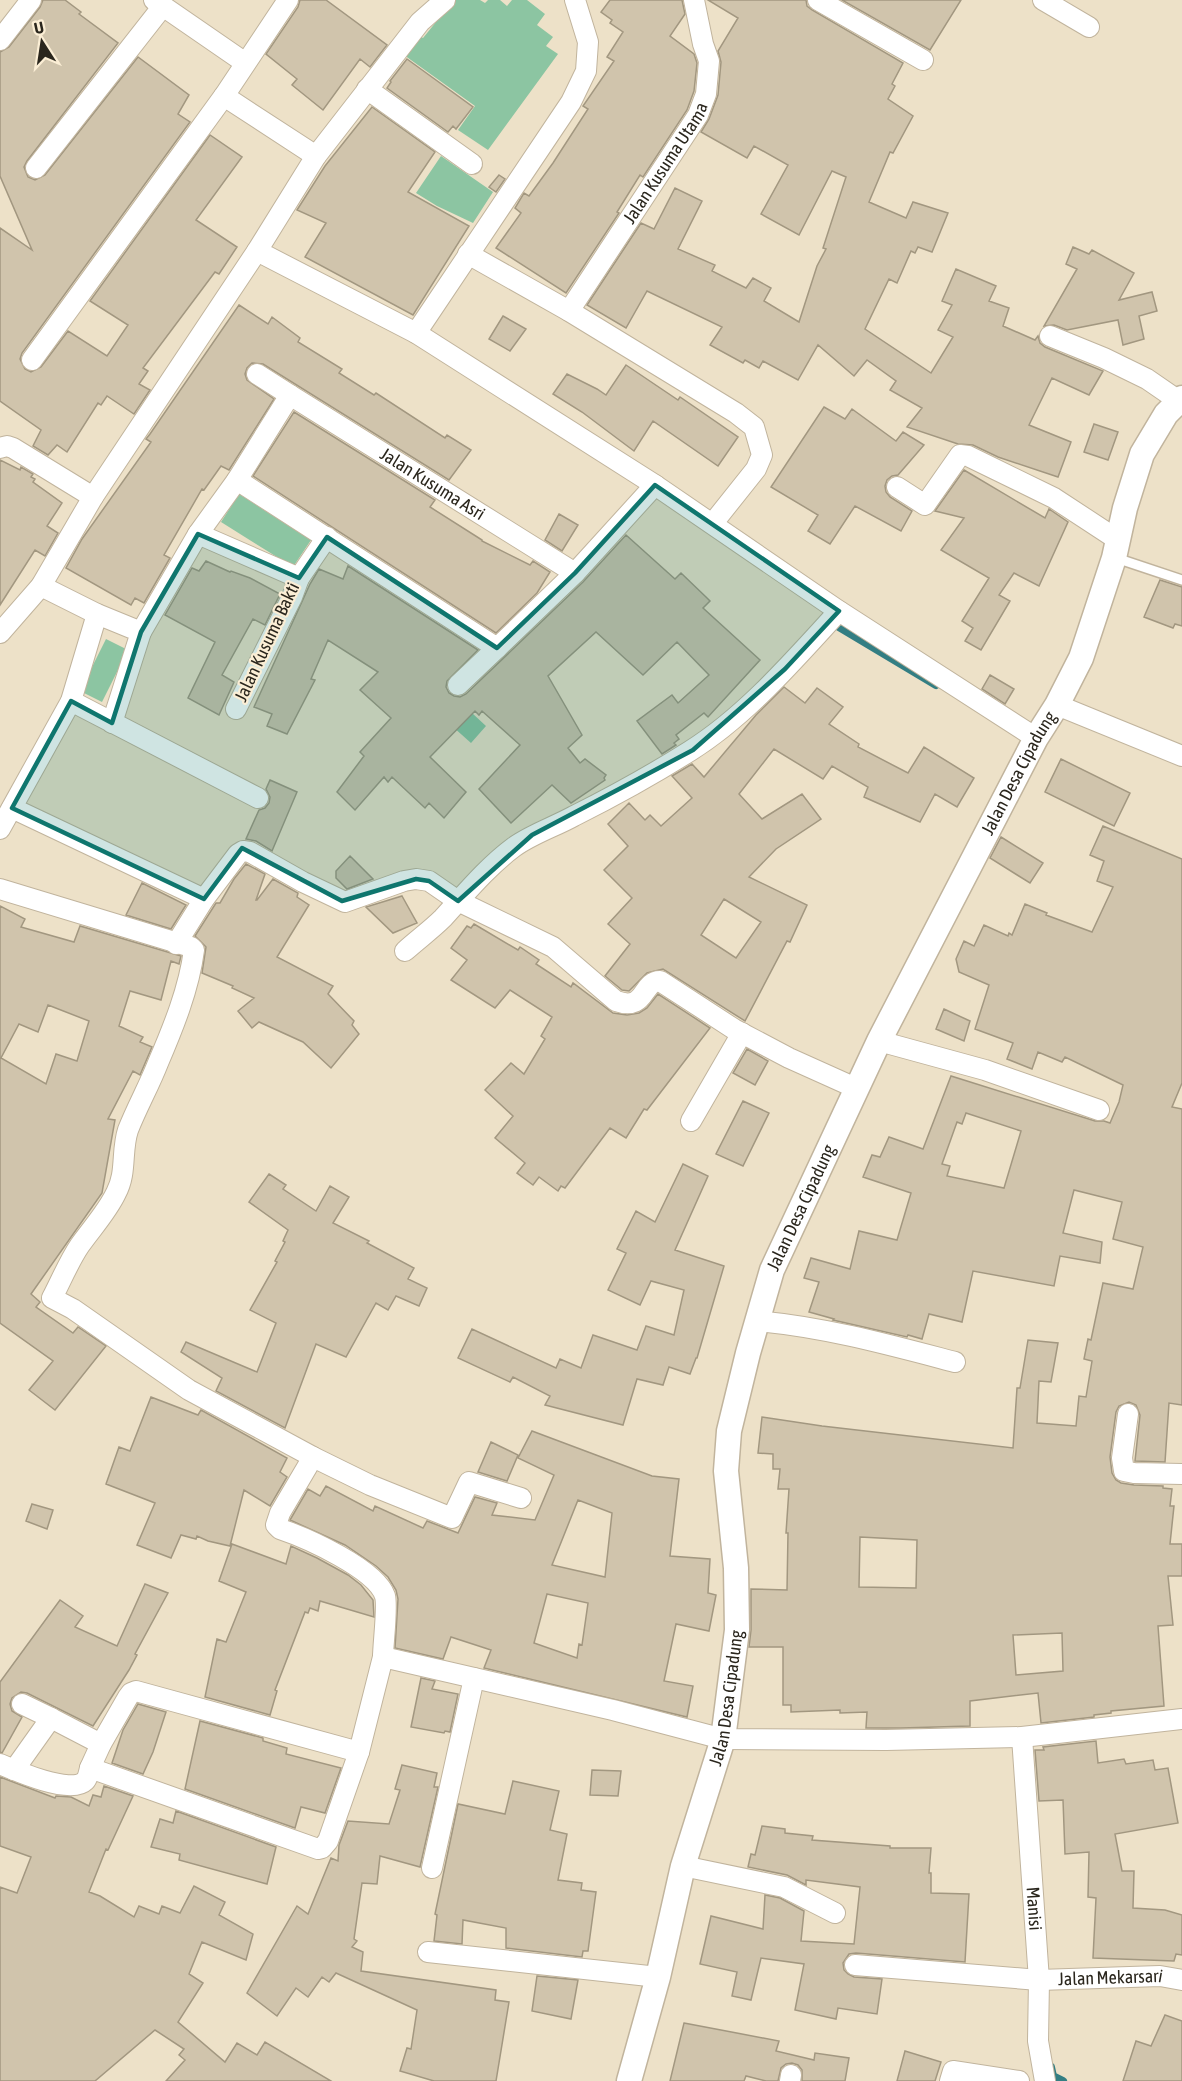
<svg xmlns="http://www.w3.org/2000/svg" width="1182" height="2081" font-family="'Asap Condensed',sans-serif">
  <rect width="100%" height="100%" fill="#ede1c8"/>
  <path fill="#8cc5a2" d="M454,0H480L485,3L488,0H500L507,6L512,0H527L545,14L537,25L553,37L546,46L558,54L488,150L458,130L475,106L404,55L418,35L423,38Z
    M441,156L493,192L473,223L437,206L416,193Z
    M239,494L311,540L293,567L221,522Z
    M106,639L128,650L102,702L80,691Z
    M459,701L486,726L471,743L443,718Z"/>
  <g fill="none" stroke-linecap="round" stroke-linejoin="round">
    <path stroke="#337e83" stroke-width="8" d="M830,624H834L936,685
      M1051,2067L1053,2076L1063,2081"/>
  </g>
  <path fill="#d0c4ac" stroke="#a29780" stroke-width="1.5" fill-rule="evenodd" d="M43,0H65L81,12L79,14L118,43L27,161L24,167L28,177L35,180L45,175L138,57L189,95L178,114L190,122L22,353L20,359L25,369L31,372L41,367L68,331L107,356L128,325L90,301L210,135L242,157L196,220L237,247L219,274L215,272L143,368L148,371L139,384L150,390L134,414L107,396L101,405L98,403L67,452L57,445L48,455L33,446L41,430L0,401V228L32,250L0,176V52L9,47L40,7Z
    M300,0H326L387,45L370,67L360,59L323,110L292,85L297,79L266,54L298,7Z
    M610,0H682L685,14L670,36L694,54L697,63L694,91L687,110L643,177L640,175L617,212L619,213L566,293L496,248L521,213L515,208L524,193L529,196L553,163L588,109L583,106L614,61L607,57L623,32L610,23L612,20L601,12Z
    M708,0H806L807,6L812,10L903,63L892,84L895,86L888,99L913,116L893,153L890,152L869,202L906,218L913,202L948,213L932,252L918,247L915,253L911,251L897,283L889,279L865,329L931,373L953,337L938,330L952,305L942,301L956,269L996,286L989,301L1009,308L1003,326L1035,340L1038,336L1040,343L1045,347L1103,371L1089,395L1052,378L1029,425L1071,442L1058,477L998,457L973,445L958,444L907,427L922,408L890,390L896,381L867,360L854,376L818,345L798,380L763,361L759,368L745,360L743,363L710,345L722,327L647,291L626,328L587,305L641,223L654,229L675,188L702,201L678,249L715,265L712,271L746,288L753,278L771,288L764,301L799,322L817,266L826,249L823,248L846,177L832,171L799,235L761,214L788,165L754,146L747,158L701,132L709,119L718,95L721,62L718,51L738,18Z
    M842,0H961L930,50Z
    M407,59L473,107L456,129L453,126L448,132L387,88L391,82L390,81Z
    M372,107L435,152L408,192L469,226L413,315L305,257L326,223L297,210L325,166Z
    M499,175L505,179L496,192L489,187Z
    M1073,247L1089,254L1092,250L1134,273L1119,300L1152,292L1157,311L1139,316L1144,339L1123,345L1118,320L1067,330L1054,325L1044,326L1077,269L1066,264Z
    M239,305L268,324L272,317L300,338L298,342L342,369L339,373L374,395L376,393L445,438L447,435L471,450L449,480L263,364L252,363L247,368L245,374L247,380L274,399L229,470L221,466L204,490L202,489L164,555L170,558L144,603L135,598L131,605L66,568L82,539L151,442L146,439L150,434Z
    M503,316L526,329L510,351L489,339Z
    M626,365L678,400L680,397L738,437L718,466L653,421L634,451L582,412L553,394L567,374L597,389L606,395Z
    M824,407L845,419L852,409L896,441L903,432L924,445L898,475L892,476L887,480L885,486L886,492L890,497L912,511L901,531L855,506L830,544L808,531L818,515L771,487Z
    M294,412L435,500L430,507L482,540V541L530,565L533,561L550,572L537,593L496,633L253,476Z
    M1094,424L1118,432L1108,460L1084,452Z
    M0,460L20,470L21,467L33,474L31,477L35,479L33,482L62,503L47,526L58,533L45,556L35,550L0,605Z
    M964,470L1045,518L1049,509L1068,522L1039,586L1014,573L999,595L1010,601L981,650L965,641L973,628L962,621L989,578L941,550L964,518L935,511Z
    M559,514L578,525L562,551L545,540Z
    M626,535L675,579L681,573L706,597L710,601L703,608L760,660L708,717L704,713L676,735L679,739L674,743L676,745L662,754L637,721L672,695L678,703L709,675L677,642L643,675L596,632L548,676L582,735L568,748L580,763L585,759L606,775L604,778L605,780L571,803L552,785L511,823L479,789L520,745L482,711L479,715L475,711L430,757L466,792L444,818L429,803L425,808L392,777L388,782L384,777L355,810L337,792L364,756L360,752L391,718L360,690L378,672L328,640L311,679L315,680L287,734L267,726L272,714L254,707L310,584L319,569L343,579L348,566L478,650L447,681L446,687L449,693L454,696L460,697L466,694L583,582Z
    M206,561L230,572L231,571L250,578L280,594L265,625L253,619L222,675L234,682L219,715L188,698L215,642L165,615L192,568L199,571Z
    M1160,580L1182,587V626L1175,624L1173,628L1144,617Z
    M990,675L1014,689L1005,704L982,689Z
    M784,687L805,703L817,688L843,707L829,724L859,744L858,747L908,773L924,747L974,778L957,807L935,794L920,822L864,797L868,787L832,766L823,779L774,749L739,794L762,819L802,794L821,819L776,849L749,877L807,905L790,942L787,941L745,1021L663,969L647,973L629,991L622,990L605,976L630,944L608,924L632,898L604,870L628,846L608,824L629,803L645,820L650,815L661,826L692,798L672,776L692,764L704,777L756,715ZM724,899L761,922L736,958L701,935Z
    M1061,759L1130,793L1114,826L1045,792Z
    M270,780L297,792L272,851L256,841L246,839L259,810L265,808L269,803L270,797L266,789Z
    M1103,826L1182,859V1083L1172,1107L1182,1109V1405L1169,1403L1165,1462L1135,1461L1140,1415L1136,1405L1129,1402L1119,1406L1116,1412L1110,1457L1112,1473L1116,1480L1121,1483L1134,1485L1163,1486V1488L1172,1489L1170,1506H1174L1170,1544H1182V1576H1168L1173,1625L1158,1626L1164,1706L1111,1711V1713L1094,1715V1717L1041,1723L1038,1693L970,1701V1726L901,1728H866L867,1712L840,1713V1710L791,1712V1705H783V1647H749L751,1630V1589L787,1590L788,1533H786L789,1489H778L780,1469H773V1454L758,1453L762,1417L822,1426L1013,1448L1017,1388H1020L1028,1340L1058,1343L1051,1382L1039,1381L1037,1423L1076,1426L1079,1396L1086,1397L1092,1361L1084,1359L1088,1339L1091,1340L1103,1283L1133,1289L1143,1247L1113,1239L1122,1202L1074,1190L1063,1233L1102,1242L1100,1263L1060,1256L1054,1286L973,1271L962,1322L929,1314L922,1339L908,1335L907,1337L833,1320L834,1319L809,1312L819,1282L804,1278L811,1258L850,1269L859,1231L897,1240L911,1193L863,1177L872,1155L880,1157L889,1137L923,1149L951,1076L1095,1121H1104L1110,1123L1119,1102L1123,1085L1065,1057L1062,1062L1038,1052L1032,1069L1007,1059L1013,1043L975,1029L989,985L959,972L956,959L964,941L974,946L984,925L1008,936L1009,933L1012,935L1025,904L1047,913L1046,915L1092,932L1113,887L1097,881L1104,861L1090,855ZM966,1113L1021,1131L1004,1188L947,1176L950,1166L942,1164L957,1122L962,1124ZM860,1537L917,1540L916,1588L859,1587ZM1062,1633L1063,1671L1016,1675L1013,1635Z
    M1001,837L1043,863L1030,883L990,858Z
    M350,856L373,879L347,889L336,878V871Z
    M246,864L265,874L256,900H257L273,879L298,893L297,897L309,905L277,957L333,986L328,994L354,1021L352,1025L359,1034L331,1068L303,1042L259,1022L252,1028L238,1011L254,998L232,988L233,986L202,973L206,947L195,936L216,903H220L234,879Z
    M142,883L186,905L171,929L126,915Z
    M402,896L417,923L393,933L366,907Z
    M0,906L25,919L21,927L74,942L80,926L181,956L179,964L171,961L161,1000L130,991L119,1026L143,1037L140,1042L152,1047L140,1075L133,1071L108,1119L115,1120L102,1193L31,1294L40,1302L36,1307L73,1333L78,1327L106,1346L55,1410L29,1390L53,1361L0,1323ZM48,1005L89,1021L77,1061L56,1054L46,1084L1,1058L19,1024L38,1032Z
    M474,924L518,950L520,947L539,960L536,964L571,987L573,983L613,1013L627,1015L639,1013L647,1008L658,994L710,1028L647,1110L644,1109L626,1138L610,1128L565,1188L561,1186L558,1191L539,1177L533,1185L517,1173L525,1163L495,1138L513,1116L485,1090L511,1063L524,1074L545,1039L541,1036L552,1017L510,990L495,1008L451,980L467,960L451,948L467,926L471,928Z
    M944,1009L970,1021L964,1041L936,1029Z
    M747,1049L768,1061L755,1085L733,1073Z
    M743,1101L769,1113L743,1166L716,1154Z
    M683,1164L708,1176L675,1250L724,1266L697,1358H696L690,1374L669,1367L663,1385L637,1379L623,1425L545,1405L550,1396L513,1377L510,1382L458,1358L472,1329L556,1368L560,1359L581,1368L593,1335L637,1350L646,1326L674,1335L684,1290L651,1281L640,1305L608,1290L626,1253L617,1249L636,1211L655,1222Z
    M269,1174L286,1185L283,1189L316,1211L330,1186L349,1197L333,1223L369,1241L367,1243L414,1268L408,1279L427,1288L419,1306L396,1296L388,1310L376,1303L346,1357L316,1344L285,1428L216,1391L222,1378L181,1352L186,1342L257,1372L276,1323L250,1310L277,1262L275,1261L285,1242L283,1241L288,1230L249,1202Z
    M151,1397L198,1415L201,1410L287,1458L280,1472L287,1477L270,1506L244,1490L230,1546L208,1541L197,1536L196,1539L181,1535L171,1558L137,1545L155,1503L106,1484L119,1447L130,1451Z
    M532,1431L652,1476L679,1479L670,1556L710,1559L708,1593L716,1595L709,1631L676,1624L664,1681L693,1686L687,1717L484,1668L491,1650L451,1637L443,1659L395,1648L398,1599L396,1590L388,1577L376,1566L345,1545L290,1520L308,1489L320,1496L326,1486L373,1511L375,1506L423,1528L427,1521L458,1533L475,1497L497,1503L492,1515L535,1520L554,1475L518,1458ZM578,1500L612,1513L605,1577L552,1565ZM547,1594L588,1603L582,1645L579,1644L577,1658L534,1643Z
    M491,1442L518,1455L507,1481L478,1472Z
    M32,1504L53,1510L47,1529L26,1521Z
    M232,1544L286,1564L291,1546L317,1558L348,1575L361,1585L373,1600L374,1617L320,1601L318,1611L310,1608L308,1613L305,1612L275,1690L277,1691L270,1715L205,1697L217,1639L226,1642L246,1592L219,1581Z
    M145,1584L168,1593L135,1654L137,1655L129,1670L93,1726L27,1693L21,1692L12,1698L10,1704L12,1711L22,1717L2,1753L0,1752V1682L60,1600L83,1616L75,1627L117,1646Z
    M421,1678L435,1681L432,1689L458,1694L450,1732L445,1731L444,1733L411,1727Z
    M138,1704L166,1712L153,1752L143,1774L112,1763L123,1730Z
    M200,1721L263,1738V1741L287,1748L286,1754L341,1768L325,1813L301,1807L295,1828L185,1789Z
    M1096,1741L1098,1763L1124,1759L1126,1764L1153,1760L1155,1770L1168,1768L1178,1823L1115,1834L1122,1871H1134L1133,1908L1165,1910L1182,1915V1955L1176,1954L1174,1961L1093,1958L1096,1898L1088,1897L1089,1852L1065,1854L1063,1800L1039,1801L1035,1750H1044L1043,1747Z
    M402,1765L437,1773L434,1787H438L420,1867L380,1856L377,1884L362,1883L354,1939L357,1941L352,1947L363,1952L361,1971L496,1990L495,2000L509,2002L496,2081H434L400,2071L407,2048L411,2049L417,2010L336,1973L329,1982L322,1977L308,1997L296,1988L277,2016L247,1993L297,1906L308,1914L331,1858L338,1861L339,1845L348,1821L389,1824L400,1790L395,1789Z
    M592,1770L621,1771L618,1796L590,1795Z
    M0,1777L55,1798L56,1796L71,1797L89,1806L93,1795L101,1797L104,1786L133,1796L108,1850L106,1849L89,1892L100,1896L134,1917L139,1906L159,1914L162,1906L180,1913L194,1886L225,1902L219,1915L253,1934L246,1960L202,1942L189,1974L203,1983L178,2022L225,2062L237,2043L257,2055L265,2042L331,2081H166L185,2060L179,2055L184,2049L155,2030L95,2081H0V1887L17,1893L31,1857L0,1846Z
    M513,1781L559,1791L550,1830L567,1834L558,1880L582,1883L581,1890L596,1892L588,1951H583L582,1957L506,1948V1928L463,1920L462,1944L434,1941L437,1915L435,1914L458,1804L505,1814Z
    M176,1811L276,1847L267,1884L179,1860L180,1854L151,1847L160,1819L173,1823Z
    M762,1826L785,1829V1833L813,1836L812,1840L890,1846V1848H931L929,1873H931V1893L969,1894L965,1962L856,1953L849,1954L843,1963L844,1970L848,1974L854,1977L882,1979L877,2014L838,2008L836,2019L795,2010L804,1964L761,1958L751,2000L732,1996L737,1972L700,1964L711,1916L763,1929L765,1895L780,1898L804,1911L801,1941L854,1944L860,1887L806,1880V1885L787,1875L748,1867L751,1854L755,1855Z
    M537,1976L578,1980L571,2019L532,2011Z
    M1165,2015L1182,2021V2081H1123L1136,2041L1151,2046Z
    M684,2023L779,2041L776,2051L814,2060L815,2053L849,2058L845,2081H802V2070L798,2065L792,2063L786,2064L781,2068L778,2081H766L746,2076L744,2081H670Z
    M905,2051L941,2062L935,2081H897Z"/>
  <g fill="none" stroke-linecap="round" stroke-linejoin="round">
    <g stroke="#c1b49d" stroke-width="12">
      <path id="service" d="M1116,558L1182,580"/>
    </g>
    <g stroke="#c1b49d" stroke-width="22">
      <g id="minor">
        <path d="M154,0L244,62"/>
        <path d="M445,0L420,22L316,156L257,251L416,333L655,485L839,611L1036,738"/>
        <path d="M818,0L923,60"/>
        <path d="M1043,0L1089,27"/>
        <path d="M0,40L31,0"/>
        <path d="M367,89L472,164"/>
        <path d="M224,96L316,156"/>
        <path d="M36,168L163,6"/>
        <path d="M468,254L569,311L736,413L754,427L762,455L756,469L713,523"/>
        <path id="s1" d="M569,311L698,115L706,94L709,61L703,44L694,0"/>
        <path d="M416,333L571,102L586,71L588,42L575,0"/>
        <path d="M1050,336L1104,358L1147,379L1179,401"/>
        <path d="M32,360L224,96L288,0"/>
        <path id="s2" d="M290,395L575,573"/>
        <path d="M0,448L7,446L13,448L93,497L257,251"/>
        <path d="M237,480L497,648L575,573L655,485"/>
        <path d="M897,487L925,505L960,455L968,456L1054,498L1118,540"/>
        <path d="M198,534L299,578L292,597L236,709"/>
        <path d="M299,578L327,537"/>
        <path d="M41,586L97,614L141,632L112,723"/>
        <path d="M141,632L198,534L237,480L290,395L257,374"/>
        <path d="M0,633L41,586L93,497"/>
        <path d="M458,685L497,648"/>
        <path d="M71,701L258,798"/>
        <path d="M1057,705L1182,756"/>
        <path d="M12,808L204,899"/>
        <path d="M0,829L71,701L97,614"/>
        <path d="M0,889L191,947L194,950C189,989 173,1028 158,1063C149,1086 137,1107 128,1130C121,1151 127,1173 116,1193C107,1212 92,1228 80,1245C69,1261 61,1281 52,1298L73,1309L189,1390L313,1457L370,1485L452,1518L469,1482L521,1498"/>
        <path d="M176,944L204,899L238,854L243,851L250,852L303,882L345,902L404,881L416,879L429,881L458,901L553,947L616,1001C647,1012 641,981 660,981L734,1029L789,1058L858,1089"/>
        <path d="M405,951C417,940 431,930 443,918C465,894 487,867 514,847C532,834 554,827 574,816C614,796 652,775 690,751C746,716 794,660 839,611"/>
        <path d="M879,1041L985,1070L1099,1110"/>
        <path d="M691,1121L742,1033"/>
        <path d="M757,1321C825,1327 890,1345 955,1362"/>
        <path d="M1128,1414L1122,1458L1124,1471L1134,1473L1182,1474"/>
        <path d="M313,1457L280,1513L276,1525L280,1529C307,1538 376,1569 385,1596C388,1607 383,1644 383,1657"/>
        <path d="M51,1718L101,1744"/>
        <path id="s3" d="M1022,1737L1039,1980L1038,2041L1045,2081"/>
        <path d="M0,1764C16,1771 71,1795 85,1781C88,1778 89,1772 90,1768L318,1849L322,1848L328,1841L359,1752L383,1657L613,1710L723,1739L886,1740L1022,1737L1182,1719"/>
        <path d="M90,1768L101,1744L128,1697L131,1693L136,1691L359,1752"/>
        <path d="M14,1770L51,1718L22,1704"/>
        <path d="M683,1866L784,1887L835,1913"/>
        <path d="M432,1868L474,1678"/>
        <path d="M428,1952L658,1977"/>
        <path id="s4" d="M855,1965L1039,1980L1160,1976L1182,1980"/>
        <path d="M790,2081L791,2075"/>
        <path d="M950,2081L953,2071L1019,2081"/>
      </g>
    </g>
    <g stroke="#c1b49d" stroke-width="27">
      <g id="tertiary">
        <path id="s5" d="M629,2081L658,1977L683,1866L723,1739L737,1630L736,1568L726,1471L729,1431L748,1353L772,1270L879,1041L1036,738L1057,705L1081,658L1114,558L1125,508L1142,454L1166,414L1182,398"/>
      </g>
    </g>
    <use href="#service" stroke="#fff" stroke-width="9"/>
    <use href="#minor" stroke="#fff" stroke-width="20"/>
    <use href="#tertiary" stroke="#fff" stroke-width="24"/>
  </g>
  <path fill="#0f766e" fill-opacity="0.2" stroke="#0f766e" stroke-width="4.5" stroke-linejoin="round" d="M655,485L839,611L785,669L693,750L532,835L458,901L429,881L416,879L342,901L242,848L204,899L12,808L71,701L112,723L141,632L198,534L299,578L327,537L497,648L575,573Z"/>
  <g text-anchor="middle" stroke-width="4.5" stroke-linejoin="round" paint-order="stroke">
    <g font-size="18" fill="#2a261d" stroke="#fbeed5">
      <text dy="6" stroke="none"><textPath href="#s1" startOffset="177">Jalan Kusuma Utama</textPath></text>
      <text dy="6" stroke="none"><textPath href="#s2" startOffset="168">Jalan Kusuma Asri</textPath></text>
      <text transform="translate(267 642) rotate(-65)" y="6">Jalan Kusuma Bakti</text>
      <text dy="6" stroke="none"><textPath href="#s5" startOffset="1386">Jalan Desa Cipadung</textPath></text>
      <text dy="6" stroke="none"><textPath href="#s5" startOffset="900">Jalan Desa Cipadung</textPath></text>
      <text dy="6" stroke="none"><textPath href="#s5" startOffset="396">Jalan Desa Cipadung</textPath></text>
      <text dy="6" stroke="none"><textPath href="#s3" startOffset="172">Manisi</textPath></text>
      <text dy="6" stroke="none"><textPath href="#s4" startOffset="256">Jalan Mekarsari</textPath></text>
    </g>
  </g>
  <g transform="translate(42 42) rotate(348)" stroke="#fbeed5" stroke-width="4.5" paint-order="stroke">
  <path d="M0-4.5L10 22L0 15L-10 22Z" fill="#2a261d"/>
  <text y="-9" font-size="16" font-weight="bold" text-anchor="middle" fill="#2a261d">U</text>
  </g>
</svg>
